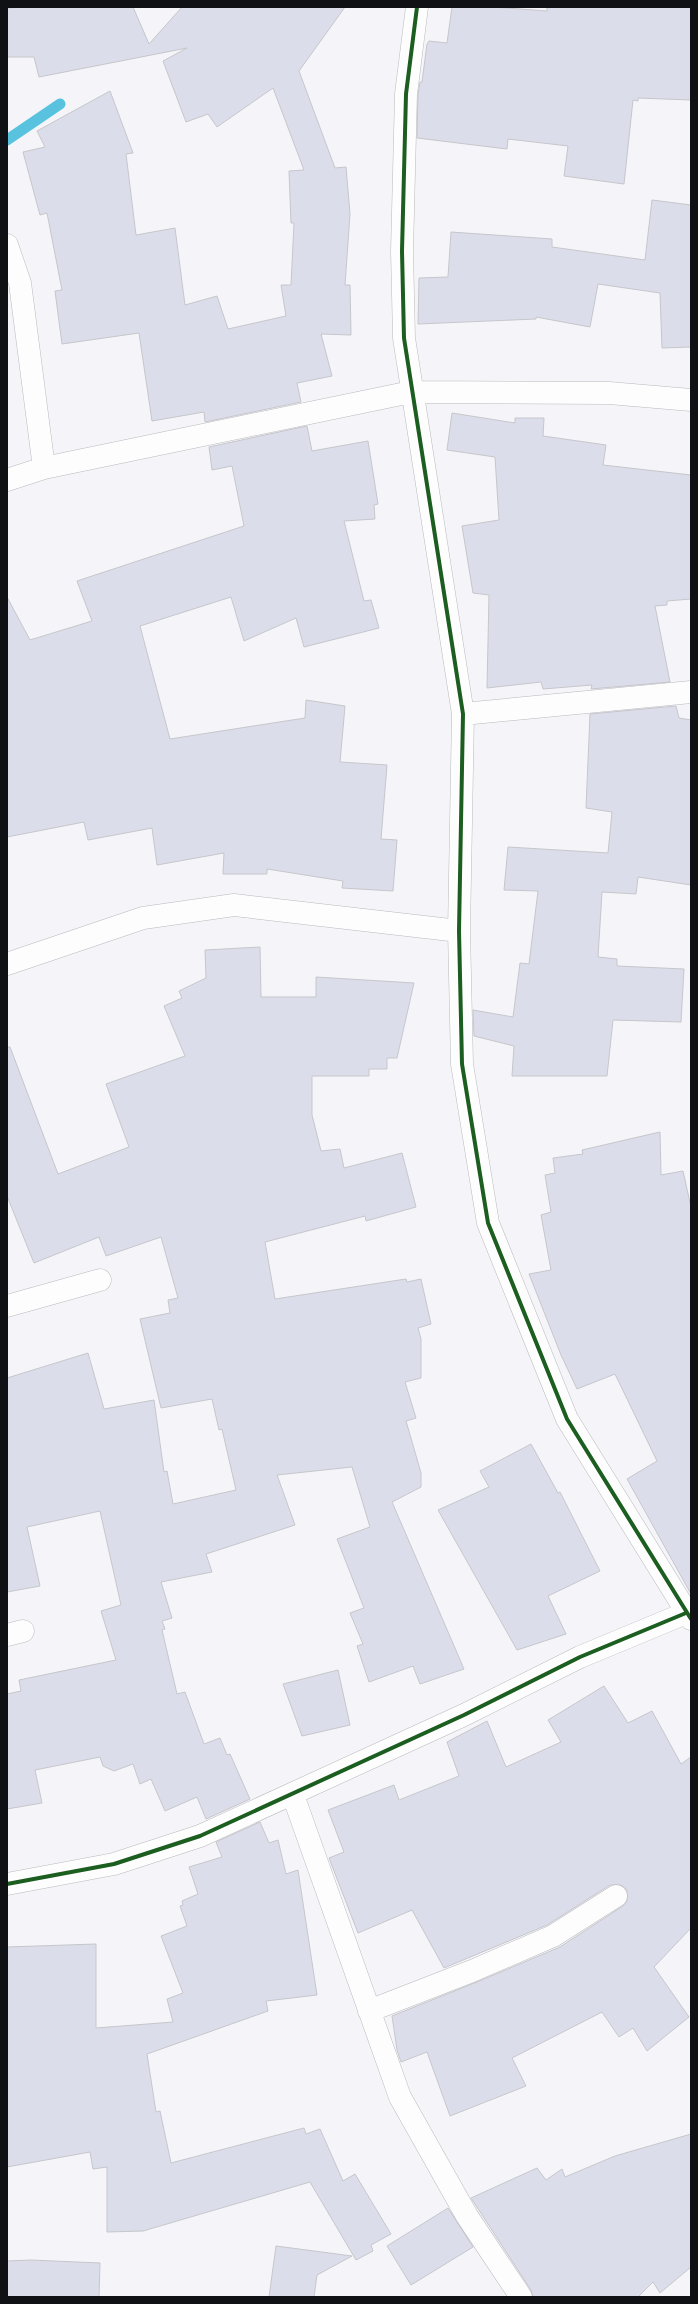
<svg xmlns="http://www.w3.org/2000/svg" width="698" height="2304" font-family="'Archivo Narrow',sans-serif">
  <rect width="100%" height="100%" fill="#f4f4f9"/>
  <g fill="none" stroke-linecap="round" stroke-linejoin="round">
    <path stroke="#59c3df" stroke-width="11" d="M7,140L60,104"/>
  </g>
  <path fill="#dbddea" stroke="#c6c7cb" d="M26,7H133L149,44L182,7H345L299,71L335,168L346,167L350,214L345,285H350L351,335L321,334L332,376L297,383L301,402L205,422L204,412L152,421L139,333L62,344L55,291L62,290L47,213L40,215L23,152L45,147L37,131L110,91L133,153L126,154L136,235L175,228L185,305L217,296L228,329L286,316L281,285H291L294,223H291L289,171L304,170L273,88L217,127L208,114L186,122L163,61L187,48L39,77L34,57H7V8Z
    M452,7H493L547,11V7H691V100L638,98V101L633,100L624,184L564,176L568,146L508,139L507,149L417,138L418,95L420,82H422L427,44L429,41L447,43Z
    M652,200L691,205V347L662,348L660,293L598,284L590,327L536,317V319L418,324L419,278L448,277L451,232L552,239V247L645,260Z
    M452,413L515,423V418H544L543,436L606,445L603,465L691,475V599L667,601V605L655,606L670,682L591,689L592,685L543,689L541,682L487,688L489,595L473,593L462,526L499,520L495,457L447,450Z
    M307,426L312,451L368,441L378,504L374,505L375,519L344,521L364,601L371,600L379,628L304,647L296,618L244,641L231,597L140,626L170,739L305,718L306,700L345,706L340,762L387,765L381,839L397,840L393,891L342,888L343,881L267,869V874H223L224,853L157,865L152,828L88,840L84,822L7,837V597L30,640L92,621L77,581L244,526L232,466L212,470L209,447Z
    M676,706L679,718L691,720V885L638,877L636,894L602,892L598,957L617,959V966L684,969L681,1022L613,1020L607,1076H512L514,1046L474,1036L473,1010L513,1017L520,963L529,964L538,891L504,890L508,847L608,853L612,812L586,808L590,714Z
    M260,947L261,997H316V977L414,983L397,1058H387V1069H369V1076H312V1115L321,1151L340,1149L344,1168L402,1153L416,1207L366,1221L365,1216L265,1242L275,1299L406,1279L407,1282L421,1279L431,1324L418,1328L421,1339V1378L405,1382L416,1418L406,1421L421,1473V1487L392,1502L464,1669L420,1684L413,1666L369,1682L357,1646L363,1644L350,1613L364,1608L337,1539L370,1527L352,1467L277,1475L295,1525L206,1554L212,1572L161,1582L172,1618L162,1621L165,1629L162,1630L177,1694L185,1692L204,1744L220,1738L227,1755L230,1754L250,1799L206,1819L197,1797L165,1811L151,1779L140,1784L133,1764L114,1771L103,1766L100,1757L35,1770L42,1803L7,1809V1694L21,1691L19,1680L116,1660L101,1611L121,1605L100,1511L27,1527L40,1586L7,1592V1378L88,1353L104,1409L154,1400L164,1472L167,1471L173,1504L236,1490L222,1429L219,1430L212,1399L161,1408L140,1319L170,1313L168,1300L178,1298L161,1237L106,1256L99,1237L34,1263L7,1196V1047H10L58,1174L129,1147L106,1084L185,1056L164,1006L182,998L179,991L206,978L205,950Z
    M660,1132L661,1175L683,1171L691,1207V1594L627,1479L657,1461L615,1374L577,1389L561,1355L529,1274L551,1270L541,1215L551,1212L545,1175L555,1173L553,1158L583,1154L582,1150Z
    M531,1444L558,1493L560,1492L600,1571L548,1596L566,1634L517,1650L438,1510L489,1487L480,1471Z
    M338,1670L350,1725L302,1736L283,1684Z
    M604,1686L628,1723L652,1711L681,1764L691,1757V1928L654,1967L689,2017L647,2051L633,2028L619,2037L602,2012L512,2058L526,2086L450,2116L427,2052L401,2062L397,2050L392,2016L477,1982L560,1947L623,1906L627,1901V1890L621,1885H610L547,1925L444,1968L412,1910L358,1933L329,1858L344,1852L328,1810L394,1785L399,1800L459,1776L447,1742L487,1721L506,1767L561,1742L548,1720Z
    M260,1822L269,1843L278,1840L286,1874L298,1870L317,1995L266,2001L268,2011L147,2054L156,2112L160,2111L171,2163L304,2128L306,2134L320,2129L343,2181L355,2174L391,2234L371,2245L373,2251L356,2260L310,2182L143,2231L107,2232V2167L93,2169L90,2152L7,2167V1947L96,1944V2028L173,2022L167,1999L183,1993L161,1936L187,1926L180,1906L183,1905L182,1901L198,1894L189,1867L222,1857L216,1842Z
    M691,2134V2267L660,2293L653,2282L638,2297H533L531,2290L471,2198L537,2168L546,2180L562,2169L565,2177L615,2156Z
    M448,2208L473,2247L411,2285L387,2246Z
    M276,2246L352,2256L317,2275L314,2297H269Z
    M31,2260L100,2263L99,2297H7V2261Z"/>
  <g fill="none" stroke-linecap="round" stroke-linejoin="round">
    <g stroke="#bababe" stroke-width="23">
      <path id="minor" d="M417,7L406,94L402,251L404,338L463,714L459,931L462,1064L488,1223L567,1419L691,1619
        M7,245L20,283L44,468
        M7,480L44,468L411,392L609,393L691,400
        M463,714L691,692
        M7,964L143,918L234,905L459,931
        M7,1306L100,1280
        M7,1635L23,1631
        M293,1795L400,2097L467,2216L521,2297
        M7,1884L114,1864L200,1836L464,1715L580,1657L686,1613
        M369,2011L472,1971L553,1936L616,1896"/>
    </g>
    <use href="#minor" stroke="#fdfdfe" stroke-width="22"/>
    <g stroke="#fff" stroke-width="6">
      <path id="cycleway" d="M417,7L406,94L402,251L404,338L463,714L459,931L462,1064L488,1223L567,1419L691,1619
        M7,1884L114,1864L200,1836L464,1715L580,1657L686,1613"/>
    </g>
    <use href="#cycleway" stroke="#1b5e20" stroke-width="4"/>
  </g>
  <rect width="698" height="2304" fill="none" stroke="#101114" stroke-width="16"/>
</svg>
